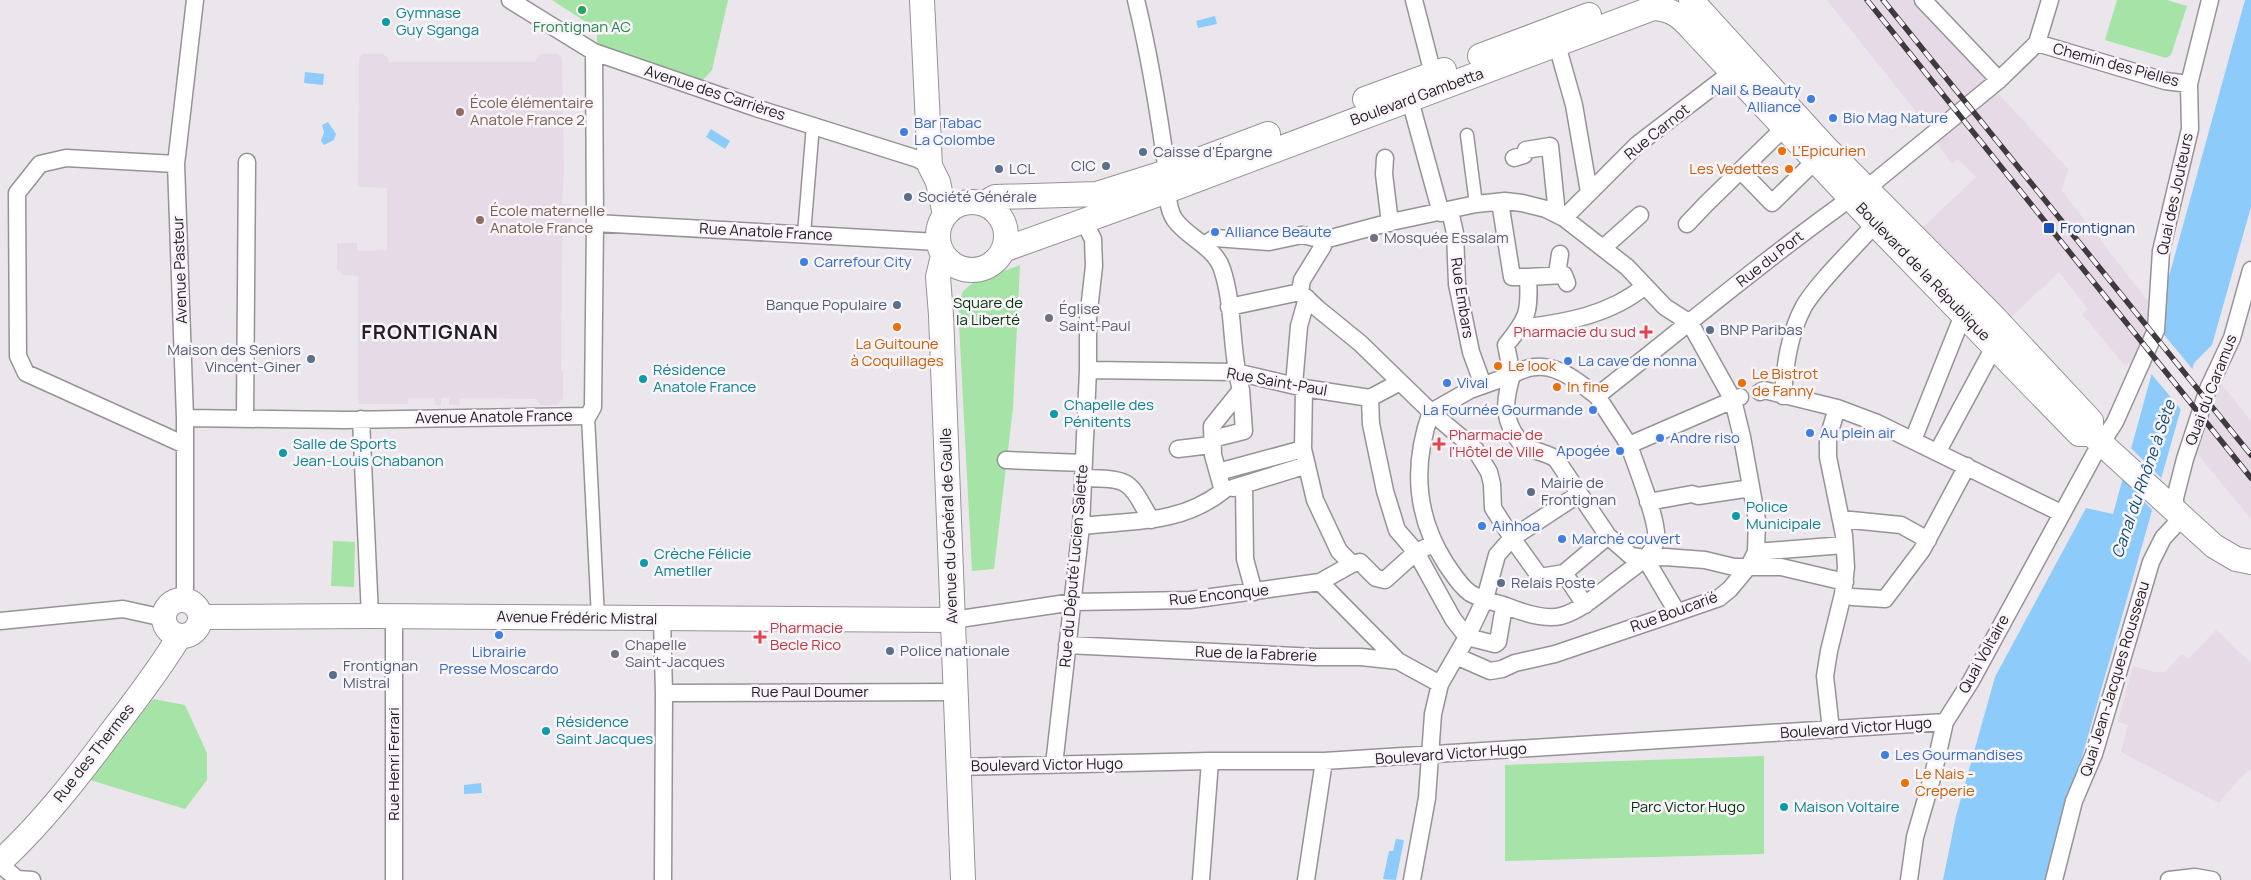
<svg xmlns="http://www.w3.org/2000/svg" width="2251" height="880" font-family="Manrope,sans-serif">
  <rect width="100%" height="100%" fill="#ebe6ec"/>
  <path fill="#e5dae6" d="M1827,0H1919L1995,90L2068,169L2062,191L2148,301L2163,333L2152,371L2134,368L2129,363L2126,367L2082,314L2088,309L2059,272L2007,321L1921,229L1976,177L1958,159L1952,164L1934,139L1930,129Z
    M363,54H383L388,58L389,62H536V58L541,54H558L562,58L564,169L562,204H572V235L562,236L561,371H563V398L557,405H541L536,399L471,398H460L459,405H449V398H441V405H435L434,398H408V404H358V276L343,275L337,270V243H357V251L387,250V188L358,187L359,58Z
    M2219,381L2251,421V519L2195,451Z
    M2216,630L2251,663V769L2237,781L2219,803L2121,752L2128,725L2118,722L2133,666L2154,672H2165L2182,654L2188,659Z"/>
  <path fill="#a6e3a6" d="M552,0H728L712,70L703,80L693,82L597,46V29Z
    M2117,0H2167L2187,6L2171,55L2166,58L2105,40Z
    M1020,265L1013,408L994,569L972,571L958,305L963,291L974,282Z
    M333,541L355,542L354,587L331,586Z
    M153,699L185,705L207,753V780L185,809L90,780Z
    M1764,756V854L1505,861V765Z"/>
  <path fill="#8dcbfa" d="M2245,0H2251V207L2212,345L2194,363L2047,880H1943L1956,816L1995,677L2086,508L2113,514L2163,333L2168,280Z
    M1215,16L1217,24L1198,28L1196,21Z
    M305,72L324,74L323,85L304,83Z
    M328,122L336,134L334,140L324,145L321,141L324,132L322,125Z
    M711,129L730,141L725,149L706,137Z
    M481,783L482,793L464,794V785Z
    M1396,839L1404,840L1396,880L1383,879L1389,851H1393Z"/>
  <path fill="#ebe6ec" d="M2161,331L2194,371L2183,412L2149,371Z
    M2131,448L2161,478L2152,510L2123,479Z"/>
  <g fill="none" stroke-linecap="round" stroke-linejoin="round">
    <g stroke="#979297" stroke-width="15">
      <path id="pedestrian" d="M1467,135L1476,204
        M804,234L813,125
        M588,416L598,618"/>
    </g>
    <g stroke="#979297" stroke-width="19">
      <path id="minor" d="M510,0L594,52L756,108L918,159L930,166
        M1136,0C1150,57 1159,114 1167,172
        M1414,0L1433,74
        M1923,0L1999,80
        M2037,43L2050,0
        M1557,45L1574,105L1589,192
        M1410,100L1441,213
        M1385,158L1384,174L1390,223
        M1514,158L1524,155L1526,150L1550,146L1557,214
        M176,164L66,158L40,164L17,193L18,356L26,373L185,445
        M1741,171L1772,203L1816,160
        M1866,189L1999,80L2037,43L2165,81L2189,84
        M1500,202L1512,277H1528C1530,312 1528,318 1506,345L1512,375C1546,355 1569,375 1597,396
        M1450,211L1455,233L1457,284L1471,352L1483,385
        M1564,218L1638,144L1732,72
        M595,223L938,242
        M1687,224L1706,204L1785,127
        M1204,245L1215,238L1269,242L1302,235L1324,240L1391,222L1476,204L1505,201L1522,203L1546,209L1564,218L1627,267L1665,307L1690,323L1733,400L1629,445L1597,396C1682,329 1764,260 1851,198
        M1603,248L1640,215
        M1557,274L1560,254
        M1528,277L1564,275L1567,283
        M1300,292L1317,308L1360,343L1431,412C1412,465 1415,516 1446,564C1453,574 1460,586 1470,593C1480,599 1494,602 1506,606C1521,612 1545,620 1561,616C1583,610 1603,590 1621,577C1633,567 1654,556 1656,539C1659,522 1635,464 1629,445
        M1300,292L1302,280L1323,246L1324,240
        M1229,307L1300,292
        M1520,328C1564,323 1610,315 1645,286
        M1088,370L1236,372L1304,388L1370,398L1400,382
        M1294,385L1299,326L1307,298
        M1304,388L1303,449L1315,500L1339,551L1352,564
        M1760,392L1764,390L1837,408L1877,423L2061,513
        M1783,396C1785,365 1789,334 1804,306C1820,280 1854,248 1875,224
        M1370,398L1371,424L1385,491L1397,530L1416,552L1453,619L1467,637L1495,644L1498,642L1504,606
        M185,418L344,420L588,416L593,407L595,223L594,52
        M245,418L247,162
        M361,419L370,616
        M1212,439L1244,431L1241,390
        M1913,440L1959,325L1965,318
        M1178,449L1211,445
        M1938,451L1994,347
        M1006,460L1084,463
        M1218,472L1303,449
        M1083,478C1131,479 1128,479 1151,520
        M1244,485L1245,559L1254,592
        M1233,488L1307,465
        M1579,494L1512,538L1493,508L1492,484L1489,472L1475,449L1431,412L1470,390L1512,375C1506,395 1502,414 1514,433C1517,437 1519,442 1523,445C1534,452 1546,452 1556,459L1608,536L1631,556L1645,558L1665,557L1705,560L1734,567H1781L1845,582
        M1648,502L1692,494L1698,496L1751,488
        M1841,519L1901,525L1928,540
        M1081,526C1133,520 1179,525 1223,491L1213,455L1212,426L1241,390C1230,351 1235,308 1222,269C1215,247 1188,238 1175,220C1169,212 1168,200 1167,191
        M1756,552L1844,545
        M1645,558L1677,612
        M1564,573L1585,605
        M1320,582L1398,661
        M1843,594L1852,597L1885,599L1922,550L1967,466
        M185,600V418L176,164L195,0
        M394,618V880
        M662,619L664,693L663,880
        M953,620L1073,602L1190,600L1320,582L1352,564L1360,562L1376,578L1385,580L1416,552L1433,544
        M0,621L123,609L164,618
        M1067,645L1316,657H1361L1398,661L1440,684
        M1456,656L1490,671L1502,669L1515,663L1555,654L1667,616L1719,598L1730,589L1749,566L1756,552L1757,520L1742,437L1733,400L1740,397
        M664,693L956,692
        M1831,730L1825,676L1829,651L1843,594L1846,567L1844,535L1828,457V438L1837,408
        M1054,765L1081,526L1088,370V319L1094,266L1093,239L1083,220
        M957,767L1210,761H1324L1945,722
        M0,864L17,879L32,880
        M1201,880L1210,761
        M1306,880L1324,761
        M1412,880L1427,798L1433,714L1440,684L1467,637L1485,599L1497,555L1512,538L1540,577L1564,573L1608,536
        M1909,880L1915,837L1933,775L1945,722L1971,681L2094,455L2115,422L2156,330L2161,251L2190,129L2189,84L2210,0
        M2054,880L2074,801L2094,754L2151,562L2163,538L2176,524L2175,498L2185,459L2208,389L2232,338L2251,270
        M2169,880L2195,877L2212,880"/>
    </g>
    <g stroke="#979297" stroke-width="26">
      <path id="secondary" d="M922,0L930,166L938,182L945,215
        M1691,0L1826,148L1993,316L2091,421V434
        M1480,56L1589,15
        M1365,99L1444,70
        M938 236a34 34 0 1 1 68 0a34 34 0 1 1-68 0Z
        M983,204L995,197L1097,194L1167,172L1268,134
        M1003,250L1167,191L1653,8C1679,9 1686,24 1703,41L1875,224L2079,434H2091L2214,546L2236,559L2251,562
        M943,256L938,277L941,315L963,880
        M164 618a18 18 0 1 1 36 0a18 18 0 1 1-36 0Z
        M201,617L370,616L953,620
        M0,862C42,823 78,777 112,731C136,700 159,670 179,637"/>
    </g>
    <use href="#pedestrian" stroke="#fff" stroke-width="12"/>
    <use href="#minor" stroke="#fff" stroke-width="16"/>
    <use href="#secondary" stroke="#fff" stroke-width="24"/>
    <g stroke="#3d3b3d" stroke-width="5.5">
      <path id="rail" d="M1867,0L2251,478
        M1883,0L2251,455"/>
    </g>
    <use href="#rail" stroke="#f9f4f9" stroke-width="4" stroke-dasharray="11" stroke-linecap="butt"/>
  </g>
  <circle fill="#2e9e5b" stroke="#f9f4f9" stroke-width="2" cx="582" cy="10" r="5"/>
  <g fill="#0f9aa8" stroke="#f9f4f9" stroke-width="2">
    <circle cx="386" cy="22" r="5"/>
    <circle cx="643" cy="379" r="5"/>
    <circle cx="1054" cy="414" r="5"/>
    <circle cx="283" cy="453" r="5"/>
    <circle cx="1736" cy="516" r="5"/>
    <circle cx="644" cy="563" r="5"/>
    <circle cx="546" cy="731" r="5"/>
    <circle cx="1784" cy="807" r="5"/>
  </g>
  <g fill="#3f7fe0" stroke="#f9f4f9" stroke-width="2">
    <circle cx="1811" cy="99" r="5"/>
    <circle cx="1833" cy="118" r="5"/>
    <circle cx="904" cy="132" r="5"/>
    <circle cx="1215" cy="232" r="5"/>
    <circle cx="804" cy="262" r="5"/>
    <circle cx="1568" cy="361" r="5"/>
    <circle cx="1447" cy="383" r="5"/>
    <circle cx="1593" cy="410" r="5"/>
    <circle cx="1810" cy="433" r="5"/>
    <circle cx="1660" cy="438" r="5"/>
    <circle cx="1620" cy="451" r="5"/>
    <circle cx="1482" cy="526" r="5"/>
    <circle cx="1562" cy="539" r="5"/>
    <circle cx="499" cy="635" r="5"/>
    <circle cx="1885" cy="755" r="5"/>
  </g>
  <g fill="#8d6e63" stroke="#f9f4f9" stroke-width="2">
    <circle cx="460" cy="112" r="5"/>
    <circle cx="480" cy="220" r="5"/>
  </g>
  <g fill="#e8710a" stroke="#f9f4f9" stroke-width="2">
    <circle cx="1782" cy="151" r="5"/>
    <circle cx="1789" cy="169" r="5"/>
    <circle cx="897" cy="327" r="5"/>
    <circle cx="1498" cy="366" r="5"/>
    <circle cx="1742" cy="383" r="5"/>
    <circle cx="1557" cy="387" r="5"/>
    <circle cx="1905" cy="783" r="5"/>
  </g>
  <g fill="#5c6f8a" stroke="#f9f4f9" stroke-width="2">
    <circle cx="1143" cy="152" r="5"/>
    <circle cx="1106" cy="166" r="5"/>
    <circle cx="999" cy="169" r="5"/>
    <circle cx="908" cy="197" r="5"/>
    <circle cx="897" cy="305" r="5"/>
    <circle cx="1710" cy="330" r="5"/>
    <circle cx="311" cy="359" r="5"/>
    <circle cx="1531" cy="492" r="5"/>
    <circle cx="1501" cy="583" r="5"/>
    <circle cx="890" cy="651" r="5"/>
    <circle cx="333" cy="675" r="5"/>
  </g>
  <rect fill="#1a4fb4" stroke="#f9f4f9" stroke-width="2" x="2043" y="222" width="12" height="12" rx="2.5"/>
  <g fill="#6b7280" stroke="#f9f4f9" stroke-width="2">
    <circle cx="1374" cy="238" r="5"/>
    <circle cx="1049" cy="318" r="5"/>
    <circle cx="615" cy="654" r="5"/>
  </g>
  <g fill="#e0444e" stroke="#f9f4f9" stroke-width="2">
    <path d="M1643.5 324.5h5v5h5v5h-5v5h-5v-5h-5v-5h5z"/>
    <path d="M1436.5 436.5h5v5h5v5h-5v5h-5v-5h-5v-5h5z"/>
    <path d="M757.5 629.5h5v5h5v5h-5v5h-5v-5h-5v-5h5z"/>
  </g>
  <g text-anchor="middle" stroke-width="5" stroke-linejoin="round" paint-order="stroke">
    <g font-size="15" fill="#0d838f" stroke="#f9f4f9" text-anchor="start">
      <text x="396" y="18">Gymnase<tspan x="396" dy="17">Guy Sganga</tspan></text>
      <text x="653" y="375">Résidence<tspan x="653" dy="17">Anatole France</tspan></text>
      <text x="1064" y="410">Chapelle des<tspan x="1064" dy="17">Pénitents</tspan></text>
      <text x="293" y="449">Salle de Sports<tspan x="293" dy="17">Jean-Louis Chabanon</tspan></text>
      <text x="1746" y="512">Police<tspan x="1746" dy="17">Municipale</tspan></text>
      <text x="654" y="559">Crèche Félicie<tspan x="654" dy="17">Ametller</tspan></text>
      <text x="556" y="727">Résidence<tspan x="556" dy="17">Saint Jacques</tspan></text>
      <text x="1794" y="812">Maison Voltaire</text>
    </g>
    <g font-size="15" fill="#27864d" stroke="#f9f4f9">
      <text x="582" y="32">Frontignan AC</text>
    </g>
    <g font-size="15" fill="#232123" stroke="#f9f4f9">
      <text transform="translate(2116 65) rotate(15)" y="5">Chemin des Pielles</text>
      <text transform="translate(715 93) rotate(18)" y="5">Avenue des Carrières</text>
      <text transform="translate(1417 97) rotate(-20)" y="5">Boulevard Gambetta</text>
      <text transform="translate(1657 132) rotate(-39)" y="5">Rue Carnot</text>
      <text transform="translate(2175 194) rotate(-78)" y="5">Quai des Jouteurs</text>
      <text transform="translate(766 232) rotate(3)" y="5">Rue Anatole France</text>
      <text transform="translate(1770 259) rotate(-38)" y="5">Rue du Port</text>
      <text transform="translate(180 270) rotate(-92)" y="5">Avenue Pasteur</text>
      <text transform="translate(1923 272) rotate(46)" y="5">Boulevard de la République</text>
      <text transform="translate(1462 298) rotate(81)" y="5">Rue Embars</text>
      <text transform="translate(1277 382) rotate(10)" y="5">Rue Saint-Paul</text>
      <text transform="translate(2211 390) rotate(-69)" y="5">Quai du Caramus</text>
      <text transform="translate(494 417) rotate(-1)" y="5">Avenue Anatole France</text>
      <text transform="translate(949 526) rotate(-92)" y="5">Avenue du Général de Gaulle</text>
      <text transform="translate(1074 566) rotate(-85)" y="5">Rue du Député Lucien Salette</text>
      <text transform="translate(1219 595) rotate(-6)" y="5">Rue Enconque</text>
      <text transform="translate(1674 612) rotate(-20)" y="5">Rue Boucarié</text>
      <text transform="translate(577 618) rotate(1)" y="5">Avenue Frédéric Mistral</text>
      <text transform="translate(1256 654) rotate(2)" y="5">Rue de la Fabrerie</text>
      <text transform="translate(1984 654) rotate(-61)" y="5">Quai Voltaire</text>
      <text transform="translate(2115 679) rotate(-73)" y="5">Quai Jean-Jacques Rousseau</text>
      <text x="810" y="697">Rue Paul Doumer</text>
      <text transform="translate(1856 728) rotate(-4)" y="5">Boulevard Victor Hugo</text>
      <text transform="translate(94 753) rotate(-52)" y="5">Rue des Thermes</text>
      <text transform="translate(1451 754) rotate(-4)" y="5">Boulevard Victor Hugo</text>
      <text transform="translate(394 764) rotate(-90)" y="5">Rue Henri Ferrari</text>
      <text transform="translate(1047 765) rotate(-1)" y="5">Boulevard Victor Hugo</text>
    </g>
    <g font-size="15" fill="#366cbe" stroke="#f9f4f9" text-anchor="start">
      <text x="1801" y="95" text-anchor="end">Nail &amp; Beauty<tspan x="1801" dy="17">Alliance</tspan></text>
      <text x="1843" y="123">Bio Mag Nature</text>
      <text x="914" y="128">Bar Tabac<tspan x="914" dy="17">La Colombe</tspan></text>
      <text x="1225" y="237">Alliance Beaute</text>
      <text x="814" y="267">Carrefour City</text>
      <text x="1578" y="366">La cave de nonna</text>
      <text x="1457" y="388">Vival</text>
      <text x="1583" y="415" text-anchor="end">La Fournée Gourmande</text>
      <text x="1820" y="438">Au plein air</text>
      <text x="1670" y="443">Andre riso</text>
      <text x="1610" y="456" text-anchor="end">Apogée</text>
      <text x="1492" y="531">Ainhoa</text>
      <text x="1572" y="544">Marché couvert</text>
      <text x="499" y="657" text-anchor="middle">Librairie<tspan x="499" dy="17">Presse Moscardo</tspan></text>
      <text x="1895" y="760">Les Gourmandises</text>
    </g>
    <g font-size="15" fill="#785e54" stroke="#f9f4f9" text-anchor="start">
      <text x="470" y="108">École élémentaire<tspan x="470" dy="17">Anatole France 2</tspan></text>
      <text x="490" y="216">École maternelle<tspan x="490" dy="17">Anatole France</tspan></text>
    </g>
    <g font-size="15" fill="#c56008" stroke="#f9f4f9" text-anchor="start">
      <text x="1792" y="156">L'Epicurien</text>
      <text x="1779" y="174" text-anchor="end">Les Vedettes</text>
      <text x="897" y="349" text-anchor="middle">La Guitoune<tspan x="897" dy="17">à Coquillages</tspan></text>
      <text x="1508" y="371">Le look</text>
      <text x="1752" y="379">Le Bistrot<tspan x="1752" dy="17">de Fanny</tspan></text>
      <text x="1567" y="392">In fine</text>
      <text x="1915" y="779">Le Nais -<tspan x="1915" dy="17">Creperie</tspan></text>
    </g>
    <g font-size="15" fill="#4e5e75" stroke="#f9f4f9" text-anchor="start">
      <text x="1153" y="157">Caisse d'Épargne</text>
      <text x="1096" y="171" text-anchor="end">CIC</text>
      <text x="1009" y="174">LCL</text>
      <text x="918" y="202">Société Générale</text>
      <text x="887" y="310" text-anchor="end">Banque Populaire</text>
      <text x="1720" y="335">BNP Paribas</text>
      <text x="301" y="355" text-anchor="end">Maison des Seniors<tspan x="301" dy="17">Vincent-Giner</tspan></text>
      <text x="1541" y="488">Mairie de<tspan x="1541" dy="17">Frontignan</tspan></text>
      <text x="1511" y="588">Relais Poste</text>
      <text x="900" y="656">Police nationale</text>
      <text x="343" y="671">Frontignan<tspan x="343" dy="17">Mistral</tspan></text>
    </g>
    <g font-size="15" fill="#164399" stroke="#f9f4f9" text-anchor="start">
      <text x="2060" y="233">Frontignan</text>
    </g>
    <g font-size="15" fill="#5b616d" stroke="#f9f4f9" text-anchor="start">
      <text x="1384" y="243">Mosquée Essalam</text>
      <text x="1059" y="314">Église<tspan x="1059" dy="17">Saint-Paul</tspan></text>
      <text x="625" y="650">Chapelle<tspan x="625" dy="17">Saint-Jacques</tspan></text>
    </g>
    <g font-size="15" fill="#03350a" stroke="#f9f4f9">
      <text x="988" y="308">Square de<tspan x="988" dy="17">la Liberté</tspan></text>
      <text x="1688" y="812">Parc Victor Hugo</text>
    </g>
    <g font-size="15" fill="#be3a42" stroke="#f9f4f9" text-anchor="start">
      <text x="1636" y="337" text-anchor="end">Pharmacie du sud</text>
      <text x="1449" y="440">Pharmacie de<tspan x="1449" dy="17">l'Hôtel de Ville</tspan></text>
      <text x="770" y="633">Pharmacie<tspan x="770" dy="17">Becle Rico</tspan></text>
    </g>
    <g font-size="16" font-style="italic" fill="#124f75" stroke="#f9f4f9">
      <text transform="translate(2143 479) rotate(-71)" y="6">Canal du Rhône à Sète</text>
    </g>
    <g font-size="20" font-weight="bold" letter-spacing="1" fill="#232123" stroke="#f9f4f9">
      <text x="430" y="339">FRONTIGNAN</text>
    </g>
  </g>
</svg>
